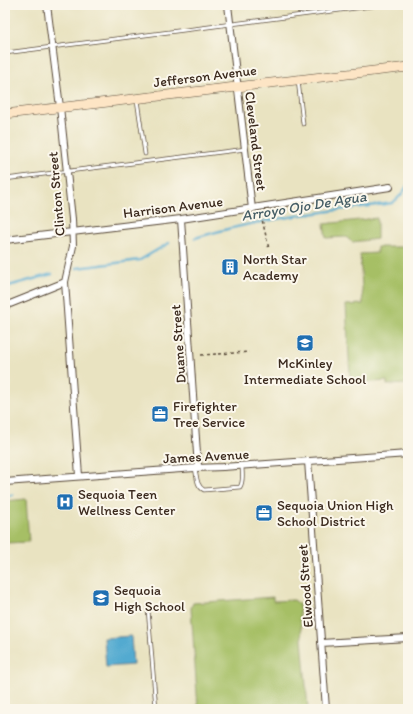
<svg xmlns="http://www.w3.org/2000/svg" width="413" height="714" font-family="Itim,sans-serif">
  <rect width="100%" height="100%" fill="#fbf7ec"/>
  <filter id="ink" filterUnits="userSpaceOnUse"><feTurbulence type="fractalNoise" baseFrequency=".025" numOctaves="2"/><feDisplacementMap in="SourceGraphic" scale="8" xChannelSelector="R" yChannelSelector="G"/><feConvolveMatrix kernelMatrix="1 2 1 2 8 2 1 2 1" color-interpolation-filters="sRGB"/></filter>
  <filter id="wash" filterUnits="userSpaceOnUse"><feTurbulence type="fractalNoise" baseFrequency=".012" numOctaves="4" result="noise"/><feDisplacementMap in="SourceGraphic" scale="16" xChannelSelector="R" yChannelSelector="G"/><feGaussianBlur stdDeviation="0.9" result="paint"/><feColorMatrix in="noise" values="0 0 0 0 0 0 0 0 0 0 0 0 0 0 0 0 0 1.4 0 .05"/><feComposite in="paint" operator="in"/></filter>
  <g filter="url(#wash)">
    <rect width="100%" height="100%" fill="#e9e3c1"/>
    <path fill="#a6bf65" stroke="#707442" d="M377,218V239L352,242L346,237L326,238L324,224Z
      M377,247H408V384L387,385V381L359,383L350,376L346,305L363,304L360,254L377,253Z
      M26,499L29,542L5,543V501Z
      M273,597V601L294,600L299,604L308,709H198L191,608L193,603Z"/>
    <path fill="#53aad0" stroke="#476a77" d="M131,636L133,665L106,667L104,638Z"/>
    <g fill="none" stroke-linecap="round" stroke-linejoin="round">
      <path stroke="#53aad0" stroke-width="2.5" d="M195,238C259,218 326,212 392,203C400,198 404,192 408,184
        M77,268L140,260L169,243
        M5,287L52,274
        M5,496L12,495"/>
    </g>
  </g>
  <g filter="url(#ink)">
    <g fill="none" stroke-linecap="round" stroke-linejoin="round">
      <g stroke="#554636" stroke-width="4.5">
        <path id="service" d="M5,53L380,5
          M298,80L303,124
          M137,100L145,154
          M5,179L246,149
          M195,468C197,476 196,486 204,490L240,487C244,481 242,473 242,466
          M148,609L156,709"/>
      </g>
      <g stroke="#554636" stroke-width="8">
        <path id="minor" d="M47,5L60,107L72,219L73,246L65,282L79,476
          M228,5L252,209
          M181,219L198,468
          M5,240L181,219L390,187
          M5,306L65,282
          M308,461L326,709
          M5,482L195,468L223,467L408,454
          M321,643L408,638"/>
      </g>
      <g stroke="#554636" stroke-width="10">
        <path id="secondary" d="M5,114L408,67"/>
      </g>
      <path stroke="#554636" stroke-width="1.5" stroke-dasharray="3 3" stroke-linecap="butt" d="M261,215L269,249
        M201,355L249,352"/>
      <use href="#service" stroke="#fff" stroke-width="3"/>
      <use href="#minor" stroke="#fff" stroke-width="6"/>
      <use href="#secondary" stroke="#fde5c5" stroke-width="9"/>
    </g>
  </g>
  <defs>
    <g id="building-square" transform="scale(0.9)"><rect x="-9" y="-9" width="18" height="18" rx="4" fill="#1f6fb2" stroke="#fbf7ec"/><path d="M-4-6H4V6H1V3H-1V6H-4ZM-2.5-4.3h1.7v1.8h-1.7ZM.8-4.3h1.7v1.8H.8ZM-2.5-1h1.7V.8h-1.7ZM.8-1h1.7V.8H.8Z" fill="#fff"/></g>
    <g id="school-square" transform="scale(0.9)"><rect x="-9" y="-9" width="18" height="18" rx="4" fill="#1f6fb2" stroke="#fbf7ec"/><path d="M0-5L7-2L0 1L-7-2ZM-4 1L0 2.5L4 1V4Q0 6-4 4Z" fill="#fff"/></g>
    <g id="office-square" transform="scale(0.9)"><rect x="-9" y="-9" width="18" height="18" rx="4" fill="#1f6fb2" stroke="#fbf7ec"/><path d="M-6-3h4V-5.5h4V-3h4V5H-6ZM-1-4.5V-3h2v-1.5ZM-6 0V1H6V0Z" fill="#fff"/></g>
    <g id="hospital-square" transform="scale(0.9)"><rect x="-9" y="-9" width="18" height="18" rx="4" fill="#1f6fb2" stroke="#fbf7ec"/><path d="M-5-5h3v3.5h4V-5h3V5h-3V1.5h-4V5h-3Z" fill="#fff"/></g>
  </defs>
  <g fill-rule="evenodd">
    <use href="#building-square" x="230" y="267"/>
    <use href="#school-square" x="305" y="343"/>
    <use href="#office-square" x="160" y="414"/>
    <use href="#hospital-square" x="65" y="502"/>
    <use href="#office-square" x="264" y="513"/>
    <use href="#school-square" x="101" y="598"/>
  </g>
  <g text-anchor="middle" stroke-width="4" stroke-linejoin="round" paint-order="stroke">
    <g font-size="14" fill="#3b2a1e" stroke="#fbf7ec">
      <text transform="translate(205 76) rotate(-7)" y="5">Jefferson Avenue</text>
      <text transform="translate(256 141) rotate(83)" y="5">Cleveland Street</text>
      <text transform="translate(56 194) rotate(-95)" y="5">Clinton Street</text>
      <text transform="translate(173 207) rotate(-7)" y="5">Harrison Avenue</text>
      <text transform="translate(178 344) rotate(-94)" y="5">Duane Street</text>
      <text transform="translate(206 456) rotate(-3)" y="5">James Avenue</text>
      <text transform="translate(305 586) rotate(-94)" y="5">Elwood Street</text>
    </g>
    <g font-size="14" fill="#3b2a1e" stroke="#fbf7ec" text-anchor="start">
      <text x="243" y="264">North Star<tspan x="243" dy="16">Academy</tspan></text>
      <text x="305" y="368" text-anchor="middle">McKinley<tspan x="305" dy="16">Intermediate School</tspan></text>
      <text x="173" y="411">Firefighter<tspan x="173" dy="16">Tree Service</tspan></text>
      <text x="78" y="499">Sequoia Teen<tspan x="78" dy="16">Wellness Center</tspan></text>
      <text x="277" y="510">Sequoia Union High<tspan x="277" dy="16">School District</tspan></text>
      <text x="114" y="595">Sequoia<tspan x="114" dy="16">High School</tspan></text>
    </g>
    <g font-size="15" font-style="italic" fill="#455d65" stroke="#fbf7ec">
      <text transform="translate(304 206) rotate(-9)" y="5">Arroyo Ojo De Agua</text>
    </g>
  </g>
  <rect width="413" height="714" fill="none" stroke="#fbf7ec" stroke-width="20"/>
</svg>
